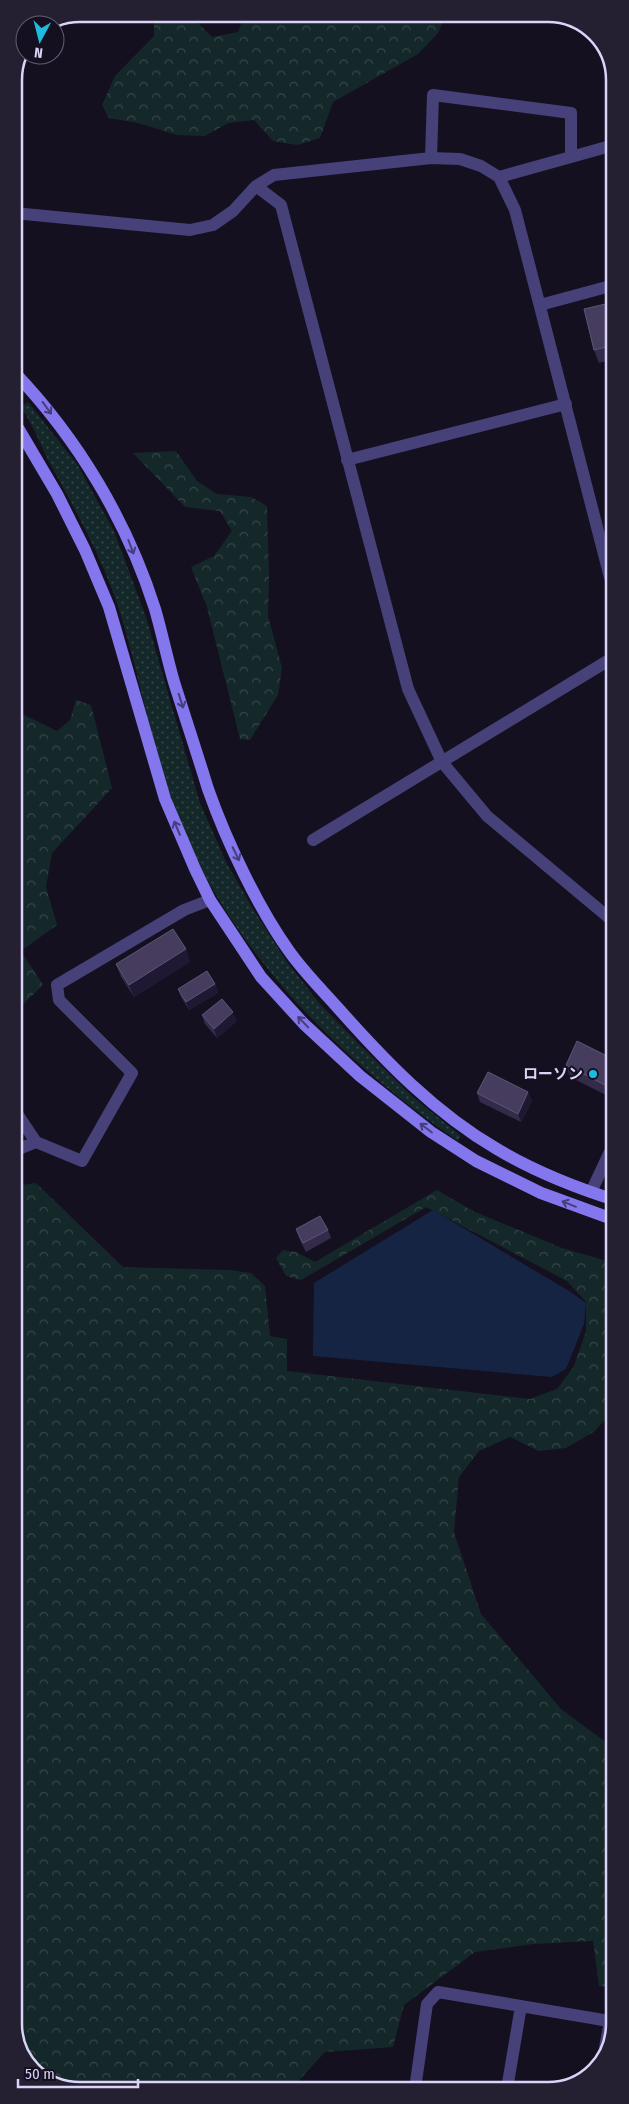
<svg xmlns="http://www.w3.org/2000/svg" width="629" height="2104" font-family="'Fira Sans Condensed','Noto Sans JP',sans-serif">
  <defs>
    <pattern id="grass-dots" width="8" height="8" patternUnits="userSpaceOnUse" patternTransform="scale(1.25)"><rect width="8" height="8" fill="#142829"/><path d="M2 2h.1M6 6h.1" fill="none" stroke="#364649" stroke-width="1.8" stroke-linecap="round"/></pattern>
    <pattern id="forest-crowns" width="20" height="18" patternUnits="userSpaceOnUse" patternTransform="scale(1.25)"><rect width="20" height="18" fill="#142829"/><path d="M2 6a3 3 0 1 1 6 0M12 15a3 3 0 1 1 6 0" fill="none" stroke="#364649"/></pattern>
  </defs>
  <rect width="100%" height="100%" fill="#141020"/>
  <path fill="url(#grass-dots)" d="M28,402L77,464L114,531L146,617L200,803L226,862L253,909L287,962L320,1004L363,1048L413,1097L461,1136L458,1141C331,1053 219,940 168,791C147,729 137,662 116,600C100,555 76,511 53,469C41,447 35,428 21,407Z"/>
  <path fill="url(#forest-crowns)" d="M154,14H189L212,37L238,32L245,14H446L438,33L418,54L333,102L320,138L297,145L273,141L254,120L228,123L205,136L177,135L138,123L109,118L102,105L115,76L154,36Z
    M176,451L197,481L217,494L251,497L267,506L269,575L268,616L282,668L278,695L250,740L240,739L207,607L191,567L214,556L232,531L220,511L185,507L133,453Z
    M76,700L91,705L112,788L52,853L46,887L57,925L21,951L43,985L14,1013V710L57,731L70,720Z
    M36,1183L123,1267L229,1270L251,1273L265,1286L270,1336L287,1339V1371L530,1399L557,1389L574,1366L586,1331V1302L567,1281L426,1207L301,1280L286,1276L276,1258L283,1250L296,1252L315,1262L437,1190L473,1211L562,1248L604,1260L615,1276V1401L610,1414L595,1431L566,1448L539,1451L510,1437L479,1451L459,1477L454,1532L481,1614L561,1709L615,1749V1988L599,1986L593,1941L533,1944L475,1952L404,2005L393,2047L325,2052L290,2090H76L37,2074L15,2036V1186Z"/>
  <path fill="#162444" d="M433,1210L569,1291L586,1303L584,1324L566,1369L552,1377L313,1356L314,1283Z"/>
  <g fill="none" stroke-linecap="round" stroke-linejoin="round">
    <path stroke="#474179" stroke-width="12" d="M431,158L433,95L571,113V156
      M499,177L614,145
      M256,186L281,205L408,689L442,762L487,816L614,922
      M14,213L190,230L213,225L233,211L256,186L274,175L431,158L460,159L481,166L499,177L515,210L614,593
      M540,305L614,285
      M347,460L566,404
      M313,840L614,657
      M14,1109L36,1142
      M14,1151L36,1142L82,1161L132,1073L59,1000L57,985L184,910L210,900
      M591,1192L615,1141
      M604,2053L610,2021
      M415,2089L427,2004L438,1992L615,2022
      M507,2089L521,2006"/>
    <path stroke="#8477ed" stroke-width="12" d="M14,372C78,439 127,521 155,609C162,633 167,658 174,682C185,717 197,753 208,789C226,840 258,908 289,951C303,971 322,990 338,1008C385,1061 435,1113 497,1149C534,1171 574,1187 615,1200
      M14,421L57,494L85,550L109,607L165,799L195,869L210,900L261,977L304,1024L360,1076L431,1132L476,1161L541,1193L615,1220"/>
  </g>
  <path fill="#342b4b" d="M614,302V359L599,363L594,350Z
    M614,676V700L609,694L605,686Z
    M186,949L190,962L134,997L121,977L116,964Z
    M215,984L218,993L189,1010L181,997L178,989Z
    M202,1015L237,1021L217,1038L205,1024Z
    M615,1060L612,1098L570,1077L566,1065Z
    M528,1092L532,1101L521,1122L480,1102L477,1093Z
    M296,1229L328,1230L331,1238L306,1252L299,1238Z"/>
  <path fill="#1f1832" d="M186,949L190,962L134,997L129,985Z
    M215,984L218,993L189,1010L186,1002Z
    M233,1012L237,1021L217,1038L214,1029Z
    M615,1071V1093L612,1098L607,1086Z
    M528,1092L532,1101L521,1122L518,1114Z"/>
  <path fill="#463d5e" stroke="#5d5576" d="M614,302V345L594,350L584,309Z
    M614,676V694L605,686Z
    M173,929L186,949L129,985L116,964Z
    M207,971L215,984L186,1002L178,989Z
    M222,999L233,1012L214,1029L202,1015Z
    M577,1041L615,1060V1071L607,1086L566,1065Z
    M488,1072L528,1092L518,1114L477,1093Z
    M320,1216L328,1230L303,1243L296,1229Z"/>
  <defs><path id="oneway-shaft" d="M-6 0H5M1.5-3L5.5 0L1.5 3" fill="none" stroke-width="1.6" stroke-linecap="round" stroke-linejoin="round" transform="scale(1.25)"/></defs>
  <g stroke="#463e7c">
    <use href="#oneway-shaft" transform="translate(47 408) rotate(54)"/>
    <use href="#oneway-shaft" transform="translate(131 547) rotate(69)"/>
    <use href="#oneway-shaft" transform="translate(181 701) rotate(72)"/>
    <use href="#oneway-shaft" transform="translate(177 828) rotate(-113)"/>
    <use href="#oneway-shaft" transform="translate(236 854) rotate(64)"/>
    <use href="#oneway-shaft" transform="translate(303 1022) rotate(-134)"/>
    <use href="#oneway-shaft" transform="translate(426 1128) rotate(-143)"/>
    <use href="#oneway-shaft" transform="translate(569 1204) rotate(-158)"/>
  </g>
  <circle fill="#1dbbdd" stroke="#141020" stroke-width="2" cx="593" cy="1074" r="5"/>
  <g text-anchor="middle" stroke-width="4" stroke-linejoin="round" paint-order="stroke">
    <g font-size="15" font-weight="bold" fill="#dbd4f9" stroke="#141020" text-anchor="end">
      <text x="583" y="1079">ローソン</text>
    </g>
  </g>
  <path d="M0 0H629V2104H0ZM80 22H548A58 58 0 0 1 606 80V2024A58 58 0 0 1 548 2082H80A58 58 0 0 1 22 2024V80A58 58 0 0 1 80 22Z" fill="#242031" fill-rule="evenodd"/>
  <path fill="none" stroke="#dbd4f9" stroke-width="2.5" d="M80 22H548A58 58 0 0 1 606 80V2024A58 58 0 0 1 548 2082H80A58 58 0 0 1 22 2024V80A58 58 0 0 1 80 22Z"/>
  <g transform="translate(40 40) rotate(187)"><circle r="24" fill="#141020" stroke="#645e77"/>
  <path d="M0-4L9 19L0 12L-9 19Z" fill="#1dbbdd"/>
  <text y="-8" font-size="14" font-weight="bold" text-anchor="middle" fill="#dbd4f9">N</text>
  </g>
  <path d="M18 2079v8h120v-8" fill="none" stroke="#dbd4f9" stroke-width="2.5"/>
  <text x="25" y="2079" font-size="15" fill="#dbd4f9" stroke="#141020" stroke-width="4" paint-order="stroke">50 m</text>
</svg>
